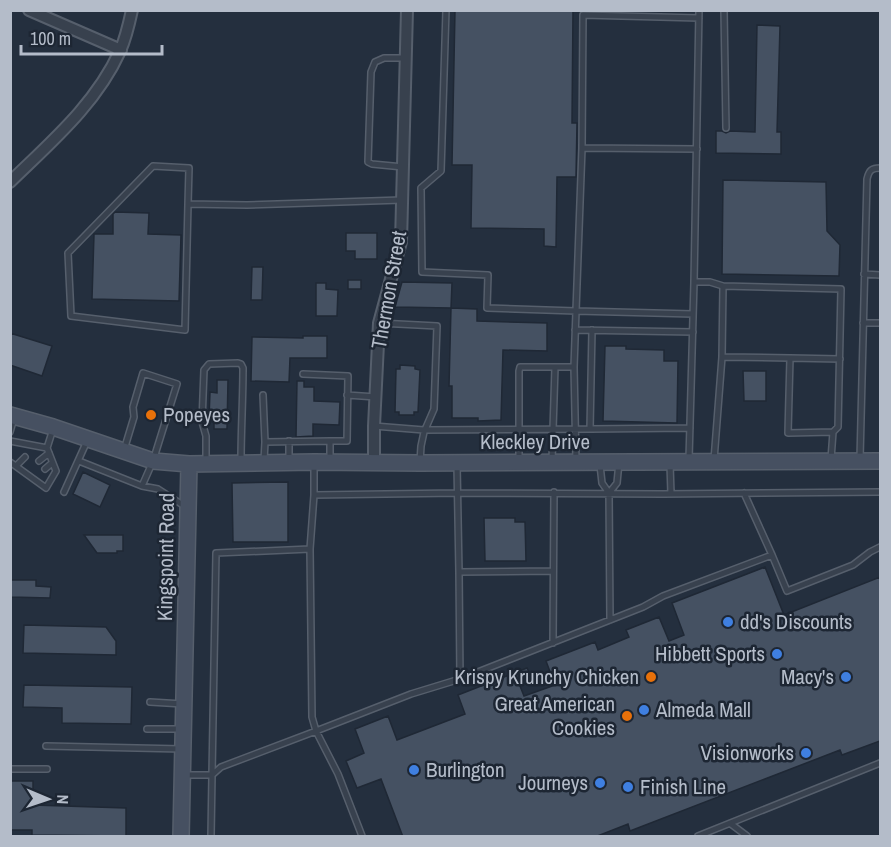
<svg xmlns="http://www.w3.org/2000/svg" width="891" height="847" font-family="'Archivo Narrow',sans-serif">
  <rect width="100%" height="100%" fill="#242f3e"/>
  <path fill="#455162" stroke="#1f2835" stroke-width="1.5" d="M455,10H573L572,123H577L576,177H557L556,247L544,246V229L471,228L472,165H452Z
    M757,25L780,26L777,132H781V154L716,153V131H722L726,133L730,131L755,132Z
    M723,180L826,182L827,231L840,245L839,276L722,274Z
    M115,212L149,213L148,234L181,235L179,301L92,299L94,234H113V214Z
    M346,233H377V259H355V251H346Z
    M252,267H263L262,300H251Z
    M348,280H361V289H348Z
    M402,282L452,283L451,308L395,307Z
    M316,283H326V289L338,290L337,316H316Z
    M451,308L477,309V321L547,323V351L503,350L501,420L478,421V418H452V386H449Z
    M10,333L52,346L42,376L10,365Z
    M303,336H327V358H290L289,382L251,381L252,337L303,338Z
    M605,346H626V349L664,350V361H678L677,423L603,421Z
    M400,365L415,366V369L420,370L418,412H414V415H399V412H395L396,369H400Z
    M743,371H766V401H744Z
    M217,380H228L227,429H214V418H209L210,392L217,393Z
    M297,381H304V387H314V401L340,402L339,425L313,424V436L296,437Z
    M83,472L110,485L100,507L73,494Z
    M288,482V542H233L232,483Z
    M484,518H515V522H525L526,561H485Z
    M84,535H123V551H117V553H97Z
    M765,567L784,615L880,577V741L842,755L840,750L630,831L628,824L595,837H403L381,779L357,788L346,761L364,753L355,729L388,716L397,740L465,714L458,695L527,668L531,676L518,681L524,696L555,685L546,661L595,642L598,650L629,637L626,630L659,617L669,641L684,635L672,603Z
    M10,580H36V586L51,587L50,598L10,597Z
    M24,625L106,627L116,641V655L23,653Z
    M24,685L132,687L131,724L62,723V708L23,707Z
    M10,781H33V805L126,808V836L32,835V830H10Z"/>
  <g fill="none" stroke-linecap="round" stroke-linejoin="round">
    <g stroke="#565f6c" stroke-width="8">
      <path id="lane" d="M446,10L441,171L421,188L422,272L488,275L487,308L576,311L574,367L576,461
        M724,10L726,128
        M582,148L583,15L699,18
        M403,167L372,164L368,162L371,72L375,62L384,58H406
        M188,204L189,168L153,166L68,253L71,316L185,330L188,204L247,205L402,200
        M864,274L880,275
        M694,282H710L723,286L841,289L838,427L833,432L831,459
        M693,314L576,311L582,148L697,149
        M379,323L437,326L434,409L424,432L421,446L420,462
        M863,323H880
        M575,330L693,332
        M592,330L590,429L690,428
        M722,357L790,358L788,433L833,432
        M790,358L840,359
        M303,374L348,376L347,441H330V461
        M263,395L265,442L330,441
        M347,395L376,397
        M374,426L424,430L590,429
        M10,432L14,418
        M10,441L47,448L53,429
        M124,450L134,417L133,407L143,373L177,384L153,461L142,486
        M689,459L694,282L699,10
        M860,459L867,179C869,170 872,168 880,168
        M714,460L722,357L723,286
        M39,461L49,453
        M79,461L142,486L158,489L186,507
        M264,461L265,442
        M289,461V441
        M519,461V371L520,367H574
        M552,461L555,367
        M10,462L46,488L56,471L47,448
        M206,462V436L202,422L204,370L209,364L238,363L241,364L243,368C243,399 241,430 241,461
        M670,464L671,494
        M457,465L459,572L553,571
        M600,465L602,483L609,493
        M16,466L25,457
        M45,469L52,463
        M64,492L87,441
        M744,493L772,555
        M314,495L457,493L663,494L880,492
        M459,572L460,679
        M610,620L609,493L617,483L619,462
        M553,643L554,492
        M150,702L183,704
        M147,729H181
        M46,746L182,749
        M10,769H47
        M185,775H212L216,553L310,549
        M731,824L747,836
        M211,836L212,775L221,767L316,731L312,717L310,549L314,495V465
        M362,836L338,774L316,731L411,694L460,679L643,607L663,596L772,555L787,591L853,565L870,552L880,547
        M698,836L880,763"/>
    </g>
    <g stroke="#565f6c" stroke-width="14">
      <path id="street" d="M29,10L121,50
        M10,182C51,142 96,104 120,51C126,38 129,24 132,10
        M374,462V426L379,323L401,242L407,10"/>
    </g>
    <g stroke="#565f6c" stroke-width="18">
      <path id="secondary" d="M10,415L53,427L153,461L189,464L314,462L420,463L880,461
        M181,836L189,464"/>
    </g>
    <use href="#lane" stroke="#38414e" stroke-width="5"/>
    <use href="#street" stroke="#38414e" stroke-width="10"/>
    <use href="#secondary" stroke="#465061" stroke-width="15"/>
  </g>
  <g fill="#e8710a" stroke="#1d2633" stroke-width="2">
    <circle cx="151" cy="415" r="6"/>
    <circle cx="651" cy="677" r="6"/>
    <circle cx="627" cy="716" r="6"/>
  </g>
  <g fill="#3f7fe0" stroke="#1d2633" stroke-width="2">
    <circle cx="728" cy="622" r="6"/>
    <circle cx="777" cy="654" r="6"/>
    <circle cx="846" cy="677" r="6"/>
    <circle cx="644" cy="710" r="6"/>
    <circle cx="806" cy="753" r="6"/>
    <circle cx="414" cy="770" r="6"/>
    <circle cx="600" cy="783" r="6"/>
    <circle cx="628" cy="787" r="6"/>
  </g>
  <g text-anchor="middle" stroke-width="5" stroke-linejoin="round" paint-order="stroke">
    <g font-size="21" fill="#b4bcc9" stroke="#1d2633">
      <text transform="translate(389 290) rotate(-80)" y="7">Thermon Street</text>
      <text x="535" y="449">Kleckley Drive</text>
      <text transform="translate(166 557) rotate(-89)" y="7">Kingspoint Road</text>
    </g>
    <g font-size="21" fill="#b4bcc9" stroke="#1d2633" text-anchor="end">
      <text x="163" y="422" text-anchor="start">Popeyes</text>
      <text x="740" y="629" text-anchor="start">dd's Discounts</text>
      <text x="765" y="661">Hibbett Sports</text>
      <text x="639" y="684">Krispy Krunchy Chicken</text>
      <text x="834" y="684">Macy's</text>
      <text x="615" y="711">Great American<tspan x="615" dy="24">Cookies</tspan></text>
      <text x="656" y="717" text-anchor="start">Almeda Mall</text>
      <text x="794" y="760">Visionworks</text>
      <text x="426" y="777" text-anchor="start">Burlington</text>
      <text x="588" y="790">Journeys</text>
      <text x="640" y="794" text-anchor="start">Finish Line</text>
    </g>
  </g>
  <rect width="891" height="847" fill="none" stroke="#b4bcc9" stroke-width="24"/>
  <g transform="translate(48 799) rotate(92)" stroke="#1d2633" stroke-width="4.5" paint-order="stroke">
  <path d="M0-4.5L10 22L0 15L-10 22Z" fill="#b4bcc9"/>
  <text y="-9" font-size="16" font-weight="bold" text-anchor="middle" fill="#b4bcc9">N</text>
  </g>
  <path d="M21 45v9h141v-9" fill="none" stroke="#b4bcc9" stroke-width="3"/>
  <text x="30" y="45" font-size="18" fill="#b4bcc9" stroke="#1d2633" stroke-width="4.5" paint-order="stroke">100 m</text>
</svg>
